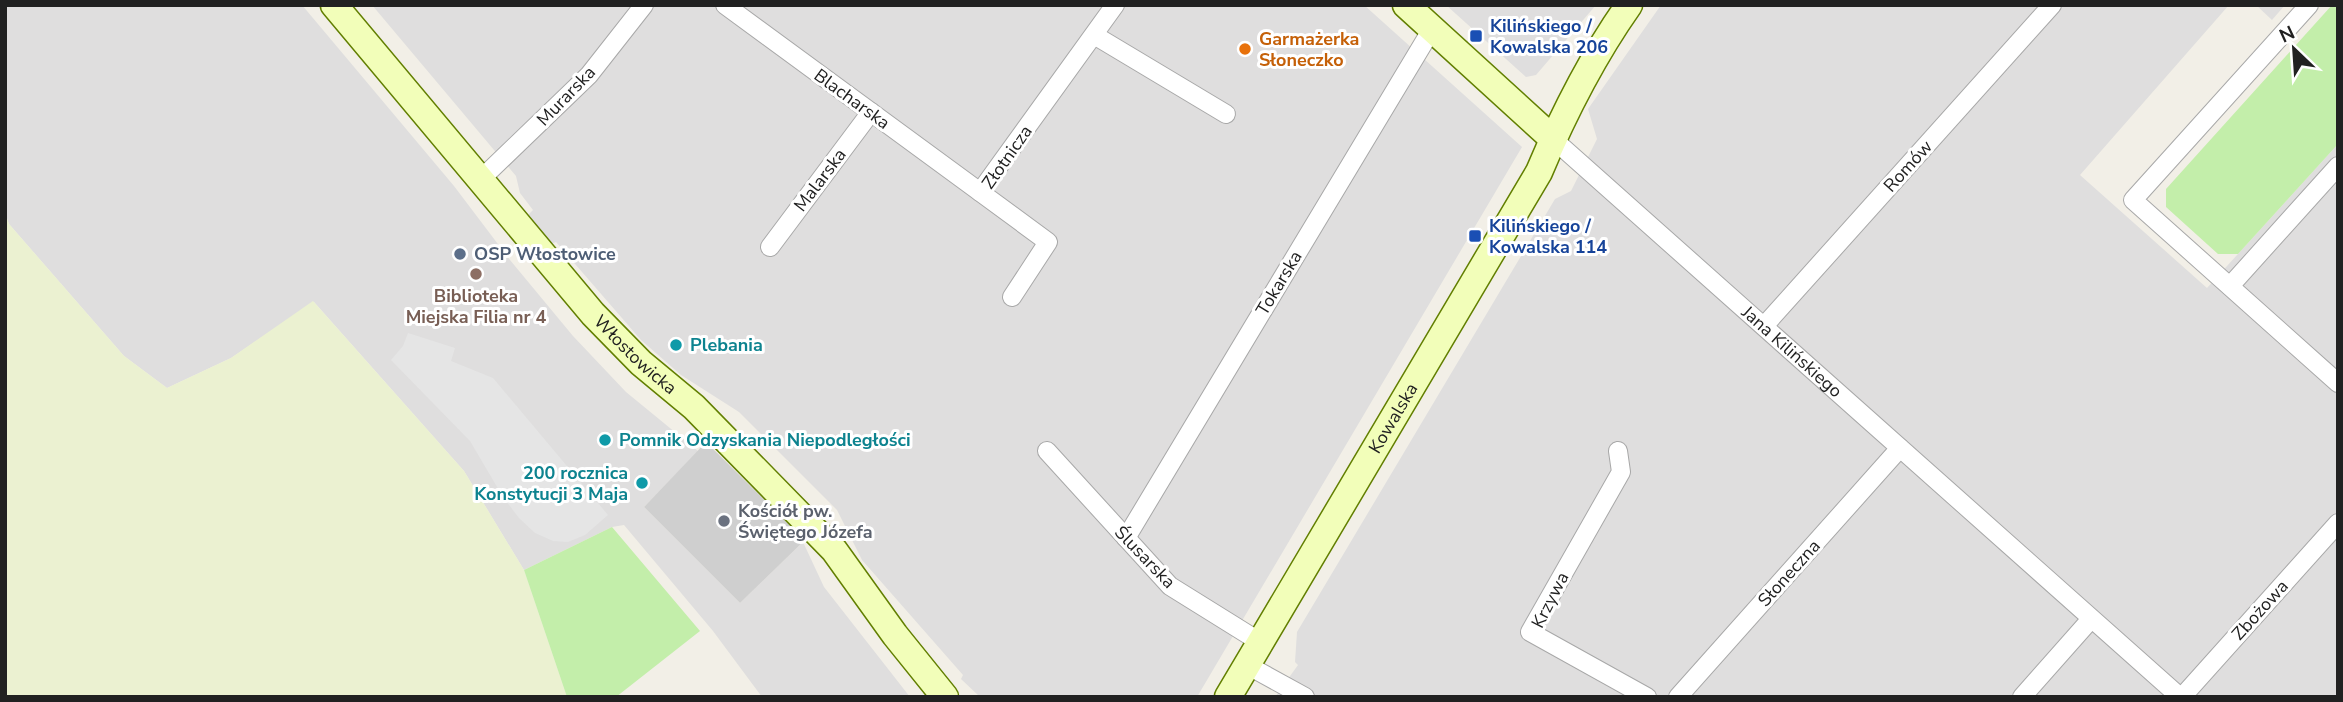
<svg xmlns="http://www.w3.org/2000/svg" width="2343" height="702" font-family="'Nunito Sans',sans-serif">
  <rect width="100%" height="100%" fill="#f2efe7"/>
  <path fill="#dfdede" d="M5,5H302L454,186L510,260L573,336L626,392L698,451L644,507L740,603L803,542L824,587L910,697H762L713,631L624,525L612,527L524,570L464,471L314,302L231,358L167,388L124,356L9,224L5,213Z
    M372,5H1364L1522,147L1197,697H980L961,679L963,675L862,560L837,510L739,412L681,375L641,340L556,242L551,244L527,216L533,210L520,193L516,176Z
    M1446,5H1596L1536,75L1526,77Z
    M1661,5H2229L2080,175L2207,288L2338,144V697H1275L1298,665L1295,662L1297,632L1555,199L1571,191L1597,139L1588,109Z
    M2256,5H2285L2272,20Z"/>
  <path fill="#cfcfcf" d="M706,442L805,540L740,603L644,507Z"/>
  <path fill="#ebf1d1" d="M5,213L9,224L124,356L167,388L231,358L313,301L464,471L524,570L567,697H5Z"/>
  <path fill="#c3eeaa" d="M2332,5H2338V144L2238,254H2218L2166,207V189Z
    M612,527L700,631L616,697H567L524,570Z"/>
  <path fill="#e5e5e5" d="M408,333L455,348L451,361L493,378L608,515L585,535L568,542L553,541L535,533L519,518L503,497L470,441L391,360L403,346Z"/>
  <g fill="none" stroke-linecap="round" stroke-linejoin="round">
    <g stroke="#a8a8a8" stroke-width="20">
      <g id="street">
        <path d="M725,5L980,192"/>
        <path d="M2309,5L2133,200L2338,383"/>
        <path d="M1094,35L1226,114"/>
        <path id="s1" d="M1553,139L2180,697"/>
        <path d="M480,180L589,75L644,5"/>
        <path d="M770,247L871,112"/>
        <path d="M2230,286L2338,166"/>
        <path d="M1012,297L1048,242L980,192L1115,5"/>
        <path d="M1764,326L2052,5"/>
        <path d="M1047,451L1170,586L1260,642"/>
        <path d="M1618,451L1621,472L1530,632L1647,697"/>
        <path d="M1126,538L1432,29"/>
        <path d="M1247,665L1305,697"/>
        <path d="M1678,697L1900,448"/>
        <path d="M2022,697L2091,619"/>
        <path d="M2182,697L2338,523"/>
      </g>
    </g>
    <g stroke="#627f00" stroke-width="29">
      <g id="secondary">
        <path id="s2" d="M334,5L593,314L641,363L694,407L834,550L895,635L945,697"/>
        <path d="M1406,5L1553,139"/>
        <path id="s3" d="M1228,697L1539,172C1563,115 1593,56 1629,5"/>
      </g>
    </g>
    <use href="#street" stroke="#fff" stroke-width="18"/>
    <use href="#secondary" stroke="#f2feb9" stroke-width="26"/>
  </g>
  <g fill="#1a4fb4" stroke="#fff" stroke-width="2.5">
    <rect x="1469" y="29" width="14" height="14" rx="3.5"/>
    <rect x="1468" y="229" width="14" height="14" rx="3.5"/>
  </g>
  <circle fill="#e8710a" stroke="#fff" stroke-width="2.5" cx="1245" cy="49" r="7"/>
  <circle fill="#5c6f8a" stroke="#fff" stroke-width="2.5" cx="460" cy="254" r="7"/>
  <circle fill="#8d6e63" stroke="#fff" stroke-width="2.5" cx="476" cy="274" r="7"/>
  <g fill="#0f9aa8" stroke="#fff" stroke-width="2.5">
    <circle cx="676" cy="345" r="7"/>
    <circle cx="605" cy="440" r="7"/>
    <circle cx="642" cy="483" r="7"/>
  </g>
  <circle fill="#6b7280" stroke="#fff" stroke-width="2.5" cx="724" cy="521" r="7"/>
  <g text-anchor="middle" stroke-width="6" stroke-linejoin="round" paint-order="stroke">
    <g font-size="18" font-weight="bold" fill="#164399" stroke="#fff" text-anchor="start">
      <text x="1490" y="32">Kilińskiego /<tspan x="1490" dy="21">Kowalska 206</tspan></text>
      <text x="1489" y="232">Kilińskiego /<tspan x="1489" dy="21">Kowalska 114</tspan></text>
    </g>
    <g font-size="18" font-weight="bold" fill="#c56008" stroke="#fff" text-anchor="start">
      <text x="1259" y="45">Garmażerka<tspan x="1259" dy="21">Słoneczko</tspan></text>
    </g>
    <g font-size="18" fill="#212121" stroke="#fff">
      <text transform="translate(566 96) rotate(-46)" y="6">Murarska</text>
      <text transform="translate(852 99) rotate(36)" y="6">Blacharska</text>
      <text transform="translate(1007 157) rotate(-55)" y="6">Złotnicza</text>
      <text transform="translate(1908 166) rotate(-48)" y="6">Romów</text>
      <text transform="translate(820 180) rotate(-53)" y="6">Malarska</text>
      <text transform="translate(1279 283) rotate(-59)" y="6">Tokarska</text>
      <text dy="6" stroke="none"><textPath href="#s1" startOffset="320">Jana Kilińskiego</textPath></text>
      <text dy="6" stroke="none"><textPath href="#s2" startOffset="462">Włostowicka</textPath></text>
      <text dy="6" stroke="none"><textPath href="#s3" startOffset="324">Kowalska</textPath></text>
      <text transform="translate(1145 557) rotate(46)" y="6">Ślusarska</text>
      <text transform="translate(1789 573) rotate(-48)" y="6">Słoneczna</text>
      <text transform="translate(1550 600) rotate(-63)" y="6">Krzywa</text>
      <text transform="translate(2260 610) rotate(-48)" y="6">Zbożowa</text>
    </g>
    <g font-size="18" font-weight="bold" fill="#4e5e75" stroke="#fff" text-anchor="start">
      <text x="474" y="260">OSP Włostowice</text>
    </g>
    <g font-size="18" font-weight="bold" fill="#785e54" stroke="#fff">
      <text x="476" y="302">Biblioteka<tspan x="476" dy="21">Miejska Filia nr 4</tspan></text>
    </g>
    <g font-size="18" font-weight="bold" fill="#0d838f" stroke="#fff" text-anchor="start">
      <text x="690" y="351">Plebania</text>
      <text x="619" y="446">Pomnik Odzyskania Niepodległości</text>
      <text x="628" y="479" text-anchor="end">200 rocznica<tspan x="628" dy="21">Konstytucji 3 Maja</tspan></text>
    </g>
    <g font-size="18" font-weight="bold" fill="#5b616d" stroke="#fff" text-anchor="start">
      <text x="738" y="517">Kościół pw.<tspan x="738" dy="21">Świętego Józefa</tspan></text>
    </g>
  </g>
  <rect width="2343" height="702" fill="none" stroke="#212121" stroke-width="14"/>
  <g transform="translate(2294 49) rotate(335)" stroke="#ffffff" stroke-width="5" paint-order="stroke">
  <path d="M0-5L12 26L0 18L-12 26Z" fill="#212121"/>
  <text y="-10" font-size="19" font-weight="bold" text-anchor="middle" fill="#212121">N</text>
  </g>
</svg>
